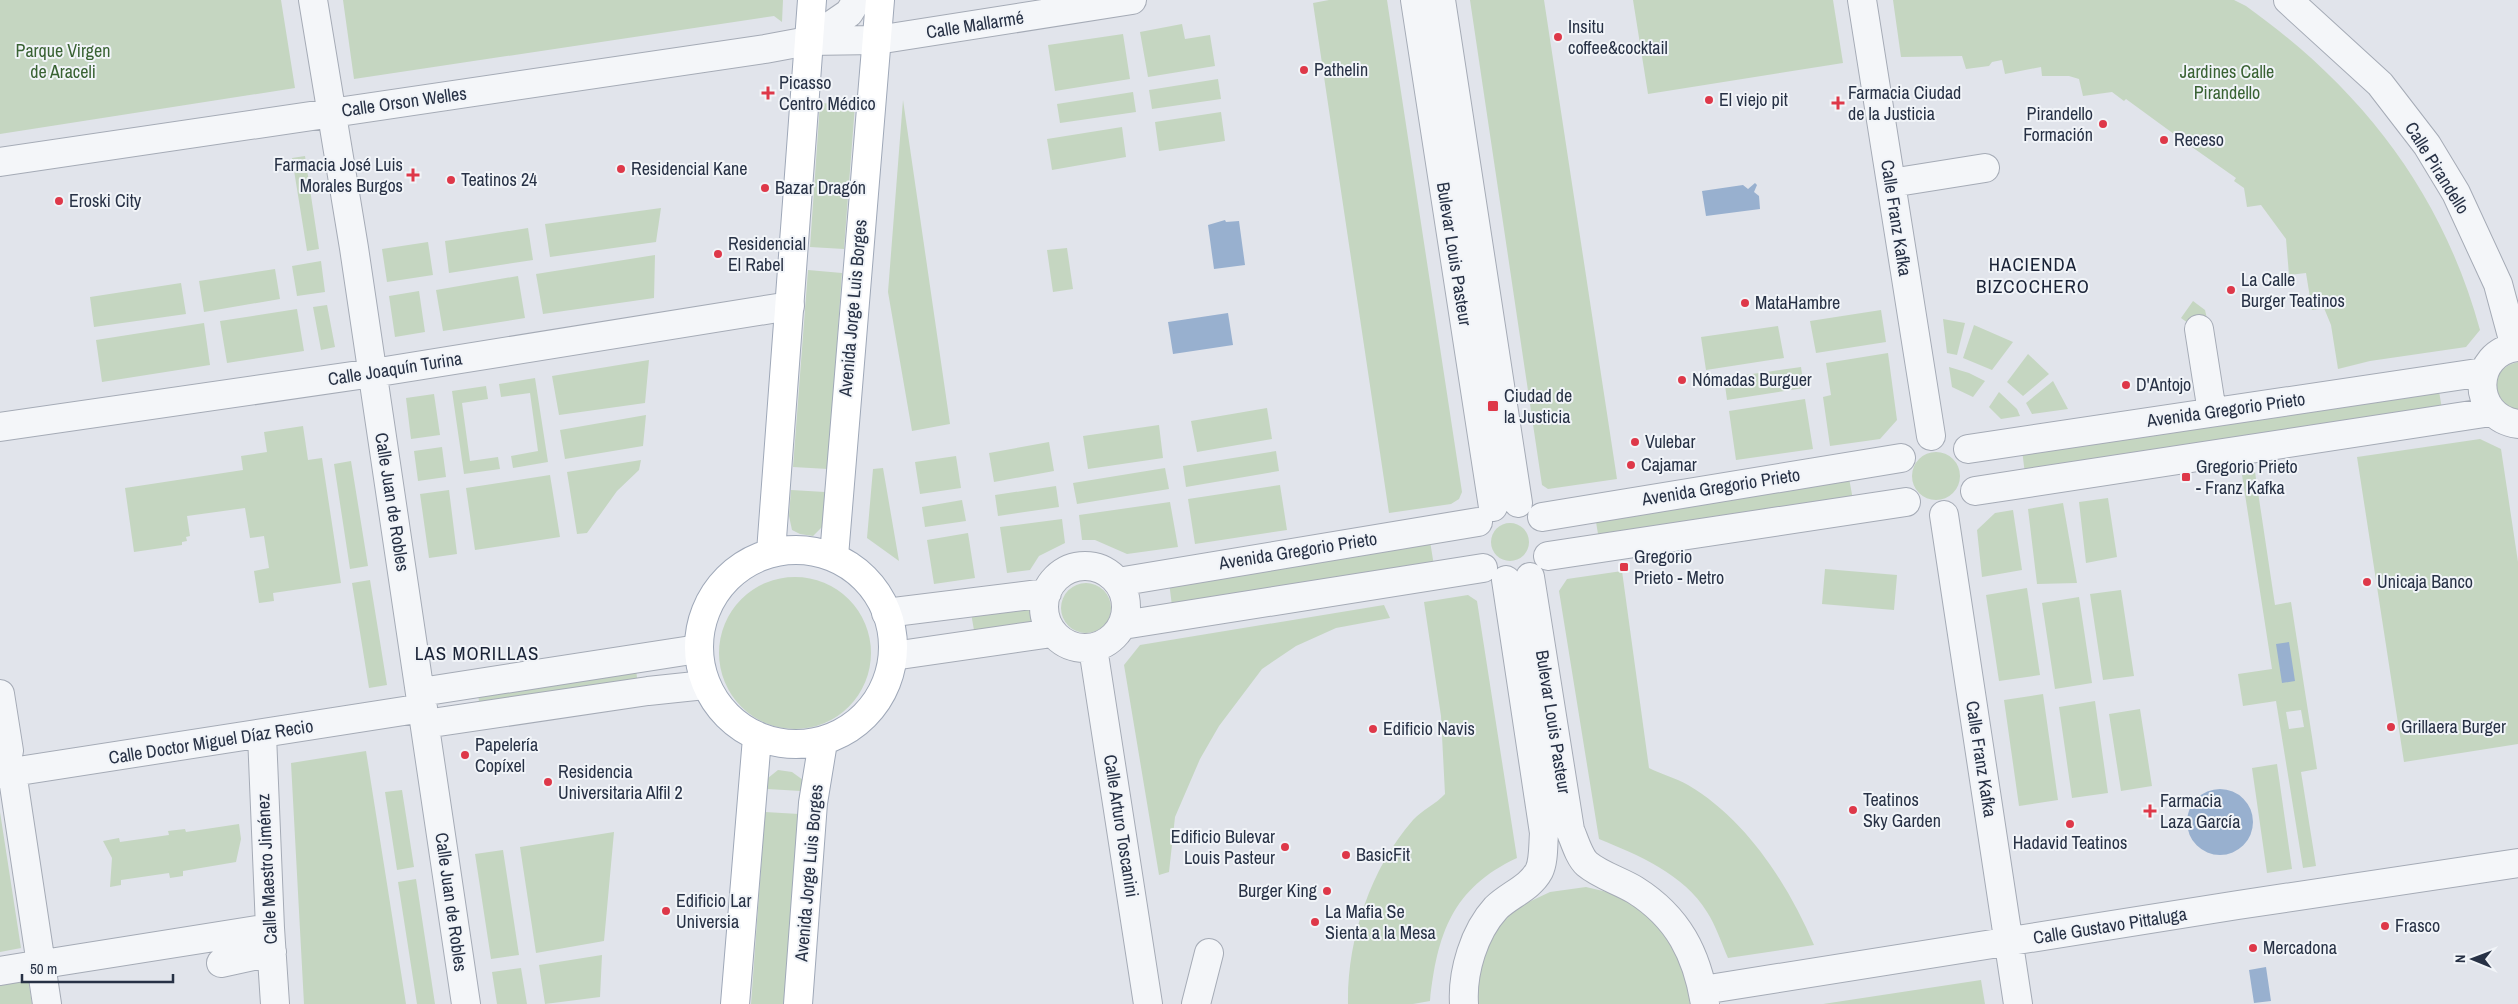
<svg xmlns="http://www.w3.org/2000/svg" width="2518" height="1004" font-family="'Archivo Narrow',sans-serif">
  <rect width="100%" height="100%" fill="#e1e4eb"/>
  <path fill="#c5d6c1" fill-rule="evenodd" d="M0,0H281L295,88L0,134Z
    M343,0H783L782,22L774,16L354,79Z
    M1329,0H1387L1462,492L1459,499L1451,504L1389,513L1313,3Z
    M1470,0H1544L1617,479L1548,489L1542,485Z
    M1633,0H1833L1843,63L1648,94Z
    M1893,0H2234L2246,6C2362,89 2442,192 2480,330L2466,347L2370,361L2338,369L2331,325L2324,308L2312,310L2306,273L2289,275L2286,239L2261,205L2247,207L2244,188L2234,181L2236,178L2182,140L2180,142L2177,139L2178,137L2126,99L2124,101L2112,92L2083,96L2079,79L2069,76H2042L2041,67L2005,74L2002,60L1992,62L1989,66L1966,69L1962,56L1901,57Z
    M1182,24L1185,39L1210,35L1215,66L1148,77L1140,32Z
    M1123,34L1130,79L1055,91L1048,45Z
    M1218,79L1221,99L1152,109L1149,90Z
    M1133,92L1136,112L1060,123L1057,104Z
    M903,100L950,424L912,431L888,292Z
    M820,103L855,105L844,249L810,247Z
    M1221,112L1225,141L1159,151L1155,122Z
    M1122,127L1126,157L1052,170L1047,139Z
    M305,156L319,249L307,251L292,158Z
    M661,208L656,242L550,257L545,224Z
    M528,228L533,260L449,273L445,241Z
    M428,242L433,275L387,282L382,249Z
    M1067,248L1073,289L1053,292L1047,250Z
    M655,255L654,298L543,314L536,274Z
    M321,261L325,292L297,296L292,266Z
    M275,269L280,299L204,312L199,281Z
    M808,270L842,273L828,469L793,467Z
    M518,276L525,318L443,331L436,290Z
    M181,283L186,314L94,327L90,297Z
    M419,291L425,332L395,337L389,296Z
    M2193,301L2205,310L2209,327L2188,323L2181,318Z
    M327,305L335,347L321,350L313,307Z
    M297,309L304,351L227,363L220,321Z
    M1881,310L1886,342L1816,353L1810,321Z
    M1943,319L1965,323L1957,355L1947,353Z
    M204,323L210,365L102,382L96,340Z
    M1974,325L2013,342L1992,370L1963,358Z
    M1778,326L1784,358L1706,370L1701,337Z
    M1888,353L1897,420L1880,439L1830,446L1823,397L1831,395L1826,363Z
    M2028,354L2049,374L2023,396L2007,382Z
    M649,360L645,403L559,415L552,376Z
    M2518,362V411C2491,402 2488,368 2518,362Z
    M1801,367L1804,388L1727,400L1724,378Z
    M1949,367L1969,373L1985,381L1973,397L1952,387Z
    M535,378L548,462L513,468L511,456L538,451L530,393L501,397L499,384Z
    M2053,381L2068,409L2032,414L2026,403Z
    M2438,385L2442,409L2025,474L2022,450Z
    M486,386L488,399L462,403L470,461L498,457L500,469L464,474L452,391Z
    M1999,392L2017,409L2020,416L2001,419L1989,407Z
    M434,394L440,435L411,439L406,398Z
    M1805,399L1813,449L1736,460L1729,411Z
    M1267,408L1272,439L1197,452L1191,421Z
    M646,415L643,446L565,459L560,430Z
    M1159,425L1163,458L1088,469L1083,436Z
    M303,426L308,460L322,458L341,583L273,593L274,601L259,603L254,571L269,568L264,536L250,538L245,508L187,516L190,536L186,537L187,541L182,542V545L134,552L125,488L243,470L241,456L267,452L264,432Z
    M2480,439L2501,449L2518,562V744L2404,762L2357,457Z
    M1049,442L1054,471L994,482L989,453Z
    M442,447L446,477L418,481L414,451Z
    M1276,451L1279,471L1186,487L1183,466Z
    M1912 476a24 24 0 1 1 48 0a24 24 0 1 1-48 0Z
    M956,456L961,488L920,494L915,462Z
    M641,460L639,470L617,491L587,533L577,534L567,472Z
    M351,461L368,566L350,569L334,464Z
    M883,468L899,561L867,538L873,469Z
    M1165,468L1169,489L1077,504L1073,483Z
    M2255,472L2275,605L2291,602L2317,769L2301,772L2316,866L2303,868L2276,701L2243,706L2238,674L2272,669L2242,475ZM2301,710L2304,727L2289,729L2286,712Z
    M550,475L560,537L475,550L466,488Z
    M1849,478L1853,500L1599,540L1595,516Z
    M1280,485L1287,530L1195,544L1188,499Z
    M1056,486L1059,507L998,516L995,495Z
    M449,490L457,554L429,558L420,494Z
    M791,490L825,492L823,526L813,536L800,534L792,530L789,516Z
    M2108,498L2117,557L2086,563L2079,502Z
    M962,500L966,521L925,527L922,507Z
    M1170,502L1178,547L1127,554L1095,540H1082L1079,515Z
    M2063,503L2077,583L2037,584L2028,509Z
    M2013,510L2022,570L1982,577L1977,530L1995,513Z
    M1062,519L1065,543L1039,556L1030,570L1007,573L1000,527Z
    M1491 542a19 19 0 1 1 38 0a19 19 0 1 1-38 0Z
    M968,533L975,578L934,584L927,540Z
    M1430,541L1434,566L1172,606L1169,582Z
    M1825,569L1897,575L1894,610L1822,604Z
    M1622,571L1649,768C1661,774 1676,778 1688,785C1746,819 1788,884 1814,945L1728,958C1721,942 1716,926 1707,912C1684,874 1638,855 1599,839L1559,591L1567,579Z
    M719 653a76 76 0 1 1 152 0a76 76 0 1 1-152 0Z
    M370,580L387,685L369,688L352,583Z
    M1061 608a25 25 0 1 1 50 0a25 25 0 1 1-50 0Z
    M2027,588L2040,675L1999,681L1986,595Z
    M2121,590L2134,676L2103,680L2090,594Z
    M1468,595L1477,601L1517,858C1452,888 1437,935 1430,1001L1413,1004H1348C1347,940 1370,869 1413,820C1422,810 1436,804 1445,794L1441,716L1424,602Z
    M2079,597L2092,683L2055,689L2042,603Z
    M1384,605L1390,618L1336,628L1296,646L1262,669L1219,726L1200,759L1175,817L1169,872L1159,875L1124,665L1140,645Z
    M1029,608L1033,612L1031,623L975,636L971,613Z
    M636,670L638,685L480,709L478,694Z
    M2043,694L2058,800L2019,806L2004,700Z
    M2095,701L2108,793L2072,798L2059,707Z
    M2140,709L2152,786L2121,791L2109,714Z
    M366,751L406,1004H304L291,763Z
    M2277,764L2292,869L2267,873L2252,768Z
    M778,770L792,772L803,780L801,791L767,789L768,778Z
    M402,790L414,867L397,870L385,792Z
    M0,812L21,948L0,952Z
    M765,812L799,814L785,1004H751Z
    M239,824L241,839L236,862L183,871V876L170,878L169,873L121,880V885L110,887L112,858L103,841L119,838L120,842L169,835L168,831L185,829L186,832Z
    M614,832L604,941L536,953L520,847Z
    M503,850L519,955L491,959L475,854Z
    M416,879L435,1004H417L398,882Z
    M1586,887L1624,896L1656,916L1683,963L1690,1004H1476L1480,958L1491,933L1516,908L1550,892Z
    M602,955L600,997L545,1004L539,965Z
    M521,968L527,1004H497L492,972Z
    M28,978L32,1004H0V983Z
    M1981,980L1985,1004H1823Z"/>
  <path fill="#98b0cf" d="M1755,183L1757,185L1754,192L1759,196L1760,209L1706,216L1702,191L1743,185L1748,189Z
    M1225,220L1226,222L1239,221L1245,265L1214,269L1208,225Z
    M1228,313L1233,345L1173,354L1168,322Z
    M2289,642L2295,681L2282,683L2276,644Z
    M2187 822a33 33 0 1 1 66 0a33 33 0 1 1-66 0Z
    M2266,967L2271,1001L2254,1003L2249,970Z"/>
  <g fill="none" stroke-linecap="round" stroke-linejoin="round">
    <g stroke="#a5abb6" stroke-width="30">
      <path id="minor" d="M313,0L354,248L466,1004
        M1415,0L1493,507
        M1441,0L1518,503
        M1862,0L1931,436
        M2288,0L2380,84L2427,145L2456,193L2498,284L2515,347
        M808,41L849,13L857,0
        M0,162L765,49L808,41L877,40L1132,0
        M1891,183L1985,168
        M2199,329L2212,412
        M2518,347C2471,352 2470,417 2518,424
        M0,427L373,373L790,306
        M1968,449L2484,372
        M1975,491L2491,412
        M1944,515L2018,1004
        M1542,517L1901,458
        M1548,556L1906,502
        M1044 607a41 41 0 1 1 82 0a41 41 0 1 1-82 0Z
        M1530,577L1570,830C1574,839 1579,857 1587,864C1600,875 1620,881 1635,890C1678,917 1697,954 1705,1004
        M1118,582L1478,522
        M886,613L1047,593
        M1123,625L1483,568
        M1093,648L1148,1004
        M893,656L1052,633
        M421,692L698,649
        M0,694L9,751
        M425,724L648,691L705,685
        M262,735L270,928L275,1004
        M12,772L47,1004
        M0,774L423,708
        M56,962L270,928
        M221,963L272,952
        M0,971L30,966
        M1703,990L2238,905L2518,863
        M1196,1004L1209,953
        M1464,1004C1462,972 1474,932 1496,908C1509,895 1530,888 1539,871C1544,861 1543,844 1544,833L1506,580"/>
    </g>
    <g stroke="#9fa8b8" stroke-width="30">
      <path id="major" d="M699 647a97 97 0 1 1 194 0a97 97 0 1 1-194 0Z
        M771,552L812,0
        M834,556L880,0
        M735,1004L757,738
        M798,1004L813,803L823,742"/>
    </g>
    <use href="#minor" stroke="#f4f6f9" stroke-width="28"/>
    <use href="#major" stroke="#fff" stroke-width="28"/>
  </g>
  <g fill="#de3849" stroke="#f1f4f8" stroke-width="2">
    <circle cx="1558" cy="37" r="5"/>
    <circle cx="1304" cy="70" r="5"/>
    <path d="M765.5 85.5h5v5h5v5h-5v5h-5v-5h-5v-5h5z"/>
    <circle cx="1709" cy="100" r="5"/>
    <path d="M1835.5 95.5h5v5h5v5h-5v5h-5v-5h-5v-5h5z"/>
    <circle cx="2103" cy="124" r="5"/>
    <circle cx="2164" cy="140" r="5"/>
    <circle cx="621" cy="169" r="5"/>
    <path d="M410.5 167.5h5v5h5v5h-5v5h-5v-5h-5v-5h5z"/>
    <circle cx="451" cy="180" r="5"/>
    <circle cx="765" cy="188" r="5"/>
    <circle cx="59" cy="201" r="5"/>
    <circle cx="718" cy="254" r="5"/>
    <circle cx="2231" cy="290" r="5"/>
    <circle cx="1745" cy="303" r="5"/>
    <circle cx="1682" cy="380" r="5"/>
    <circle cx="2126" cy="385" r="5"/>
    <rect x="1487" y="400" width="12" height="12" rx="2.5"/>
    <circle cx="1635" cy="442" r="5"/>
    <circle cx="1631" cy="465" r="5"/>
    <rect x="2181" y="472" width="10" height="10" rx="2.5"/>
    <rect x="1619" y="562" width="10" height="10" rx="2.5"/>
    <circle cx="2367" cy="582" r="5"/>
    <circle cx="2391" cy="727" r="5"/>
    <circle cx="1373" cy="729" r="5"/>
    <circle cx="465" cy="755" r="5"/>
    <circle cx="548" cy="782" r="5"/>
    <circle cx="1853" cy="810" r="5"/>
    <path d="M2147.5 803.5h5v5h5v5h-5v5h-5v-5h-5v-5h5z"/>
    <circle cx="2070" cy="824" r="5"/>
    <circle cx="1285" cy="847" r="5"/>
    <circle cx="1346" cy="855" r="5"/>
    <circle cx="1327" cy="891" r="5"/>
    <circle cx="666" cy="911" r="5"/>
    <circle cx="1315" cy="922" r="5"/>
    <circle cx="2385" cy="926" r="5"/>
    <circle cx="2253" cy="948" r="5"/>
  </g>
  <g text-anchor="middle" stroke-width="4" stroke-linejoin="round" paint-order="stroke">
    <g font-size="18" fill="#273145" stroke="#f1f4f8">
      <text transform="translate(975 25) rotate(-9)" y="6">Calle Mallarmé</text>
      <text transform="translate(404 102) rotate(-8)" y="6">Calle Orson Welles</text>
      <text transform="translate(2437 168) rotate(58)" y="6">Calle Pirandello</text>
      <text transform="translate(1896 218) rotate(81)" y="6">Calle Franz Kafka</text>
      <text transform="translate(1454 254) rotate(81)" y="6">Bulevar Louis Pasteur</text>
      <text transform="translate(853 308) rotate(-85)" y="6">Avenida Jorge Luis Borges</text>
      <text transform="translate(395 369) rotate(-9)" y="6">Calle Joaquín Turina</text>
      <text transform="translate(2226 410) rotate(-8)" y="6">Avenida Gregorio Prieto</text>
      <text transform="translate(1721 487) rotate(-9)" y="6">Avenida Gregorio Prieto</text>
      <text transform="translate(392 502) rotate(81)" y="6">Calle Juan de Robles</text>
      <text transform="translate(1298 551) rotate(-9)" y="6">Avenida Gregorio Prieto</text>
      <text transform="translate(1553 722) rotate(81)" y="6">Bulevar Louis Pasteur</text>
      <text transform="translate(211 742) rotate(-9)" y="6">Calle Doctor Miguel Díaz Recio</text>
      <text transform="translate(1981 759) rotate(81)" y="6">Calle Franz Kafka</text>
      <text transform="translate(1121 826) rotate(81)" y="6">Calle Arturo Toscanini</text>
      <text transform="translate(267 869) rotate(-93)" y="6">Calle Maestro Jiménez</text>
      <text transform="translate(809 873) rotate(-85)" y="6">Avenida Jorge Luis Borges</text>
      <text transform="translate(451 902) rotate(82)" y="6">Calle Juan de Robles</text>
      <text transform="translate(2110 926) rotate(-9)" y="6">Calle Gustavo Pittaluga</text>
    </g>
    <g font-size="18" fill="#273145" stroke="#f1f4f8" text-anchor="start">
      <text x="1568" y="33">Insitu<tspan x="1568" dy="21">coffee&amp;cocktail</tspan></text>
      <text x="1314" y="76">Pathelin</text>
      <text x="779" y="89">Picasso<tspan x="779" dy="21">Centro Médico</tspan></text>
      <text x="1848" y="99">Farmacia Ciudad<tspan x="1848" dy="21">de la Justicia</tspan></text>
      <text x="1719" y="106">El viejo pit</text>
      <text x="2093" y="120" text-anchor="end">Pirandello<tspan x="2093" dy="21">Formación</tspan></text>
      <text x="2174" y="146">Receso</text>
      <text x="403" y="171" text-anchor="end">Farmacia José Luis<tspan x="403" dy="21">Morales Burgos</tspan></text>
      <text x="631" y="175">Residencial Kane</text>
      <text x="461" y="186">Teatinos 24</text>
      <text x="775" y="194">Bazar Dragón</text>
      <text x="69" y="207">Eroski City</text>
      <text x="728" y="250">Residencial<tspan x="728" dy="21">El Rabel</tspan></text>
      <text x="2241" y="286">La Calle<tspan x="2241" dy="21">Burger Teatinos</tspan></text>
      <text x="1755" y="309">MataHambre</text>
      <text x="1692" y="386">Nómadas Burguer</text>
      <text x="2136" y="391">D'Antojo</text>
      <text x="1504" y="402">Ciudad de<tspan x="1504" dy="21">la Justicia</tspan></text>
      <text x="1645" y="448">Vulebar</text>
      <text x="1641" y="471">Cajamar</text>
      <text x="2196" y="473">Gregorio Prieto<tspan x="2196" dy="21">- Franz Kafka</tspan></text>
      <text x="1634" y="563">Gregorio<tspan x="1634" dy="21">Prieto - Metro</tspan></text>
      <text x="2377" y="588">Unicaja Banco</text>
      <text x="2401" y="733">Grillaera Burger</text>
      <text x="1383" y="735">Edificio Navis</text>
      <text x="475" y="751">Papelería<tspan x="475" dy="21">Copíxel</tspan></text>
      <text x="558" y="778">Residencia<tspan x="558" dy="21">Universitaria Alfil 2</tspan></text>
      <text x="1863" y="806">Teatinos<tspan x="1863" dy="21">Sky Garden</tspan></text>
      <text x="2160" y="807">Farmacia<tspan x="2160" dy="21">Laza García</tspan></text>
      <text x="1275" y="843" text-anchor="end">Edificio Bulevar<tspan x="1275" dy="21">Louis Pasteur</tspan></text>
      <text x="2070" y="849" text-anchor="middle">Hadavid Teatinos</text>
      <text x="1356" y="861">BasicFit</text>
      <text x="1317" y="897" text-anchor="end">Burger King</text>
      <text x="676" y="907">Edificio Lar<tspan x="676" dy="21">Universia</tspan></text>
      <text x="1325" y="918">La Mafia Se<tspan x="1325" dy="21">Sienta a la Mesa</tspan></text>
      <text x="2395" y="932">Frasco</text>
      <text x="2263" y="954">Mercadona</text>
    </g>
    <g font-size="18" fill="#396233" stroke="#f1f4f8">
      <text x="63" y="57">Parque Virgen<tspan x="63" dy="21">de Araceli</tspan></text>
      <text x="2227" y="78">Jardines Calle<tspan x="2227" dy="21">Pirandello</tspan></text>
    </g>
    <g font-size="19" letter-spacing="1" fill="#192236" stroke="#f1f4f8">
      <text x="2033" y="271">HACIENDA<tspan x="2033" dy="22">BIZCOCHERO</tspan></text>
      <text x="477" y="660">LAS MORILLAS</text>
    </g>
  </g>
  <g transform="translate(2473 959) rotate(271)" stroke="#f1f4f8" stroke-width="4" paint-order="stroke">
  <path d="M0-4L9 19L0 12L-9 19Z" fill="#273145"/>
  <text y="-8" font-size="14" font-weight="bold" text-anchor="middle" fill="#273145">N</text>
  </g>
  <path d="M22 974v8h151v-8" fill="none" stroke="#273145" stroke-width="2.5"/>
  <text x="30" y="974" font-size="15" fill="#273145" stroke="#f1f4f8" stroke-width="4" paint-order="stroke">50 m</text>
</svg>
